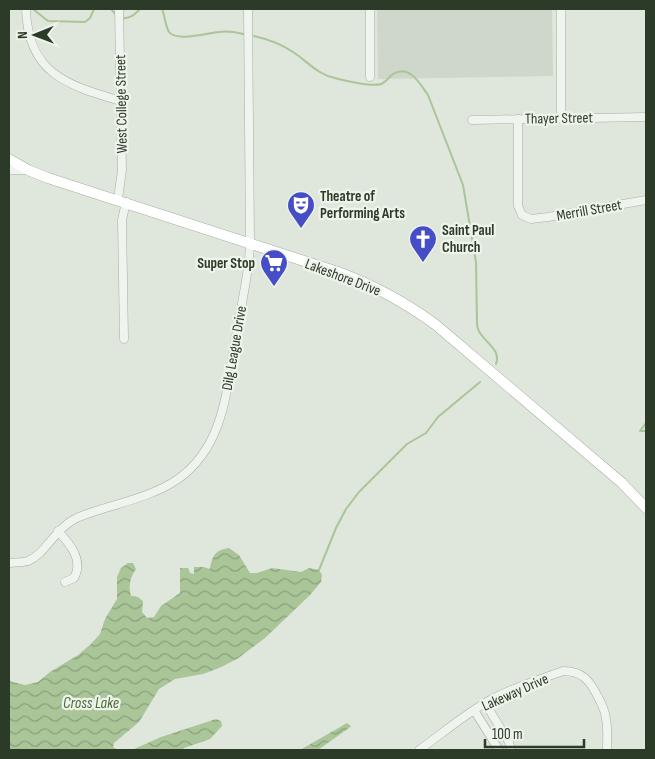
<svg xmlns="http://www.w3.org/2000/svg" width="655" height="759" font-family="'Sofia Sans Condensed',sans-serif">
  <defs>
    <pattern id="water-waves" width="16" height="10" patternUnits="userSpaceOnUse" patternTransform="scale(1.25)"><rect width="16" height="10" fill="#aac598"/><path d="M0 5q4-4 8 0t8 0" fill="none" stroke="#8ba17c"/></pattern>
  </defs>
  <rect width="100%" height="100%" fill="#dfe6dc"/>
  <path fill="#ced7ca" d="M377,9H552L553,76L378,79Z"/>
  <path fill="url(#water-waves)" d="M229,548L239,555L250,573H257L272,568L301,572L309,568L319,570L322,575L321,582L310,595L265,638L237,659L219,668L203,674L175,679L159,689L139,722L114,743L113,747L118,750H9V681L25,685L38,682L50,672L78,655L91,644L100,634L105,619L117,599V577L121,568L128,563H133L136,569C130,577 128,587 131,596L138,597L143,601L142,612L147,618L154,617L161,606L180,593V568H188L190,573L194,574V567H203L210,569C212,556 215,550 229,548Z
    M216,719L221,721L222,726L210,739L184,748L182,750H132L161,737Z
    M347,723L351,726L349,728L318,750H300Z"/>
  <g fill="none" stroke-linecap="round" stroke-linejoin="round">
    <path stroke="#aac598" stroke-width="2" d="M33,9L48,21L85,22L90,18L94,9
      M111,9L115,14
      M162,9C165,16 165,25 169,32C177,42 207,33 219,32C227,31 235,32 243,34
      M121,18C130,19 134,15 140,9
      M254,36C267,39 281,44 293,52C307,61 318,75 335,78C345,81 373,87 381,84C386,82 389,77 393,74C410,64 420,84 428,95L463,185L476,262L477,322C477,326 478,330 480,333C487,344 501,350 496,364
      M640,431L646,423
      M640,431H646
      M319,570L336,528L346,509L359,492L407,444L426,433L438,417L480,382"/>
    <g stroke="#a6afa2" stroke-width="9">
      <path id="minor" d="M26,9C28,74 67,85 121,101
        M370,9V77
        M561,9V118
        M518,119V206L522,215L531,219L548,217L646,200
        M472,120L646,117
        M9,170H27
        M118,199L122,170L119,9
        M124,339L122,220L126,202
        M58,531C70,544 84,560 74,578L65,582
        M9,563C15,562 22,563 28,561C46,554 55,527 79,517C111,504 149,499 178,479C222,448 226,396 234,347C239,319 245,290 249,261L250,243L248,9
        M485,703L509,742L511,750
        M474,710L499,750
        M419,750C443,733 466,713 492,699C514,687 539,680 563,671C583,671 590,681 598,697C602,704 605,711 606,719C608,729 607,740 607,750"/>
    </g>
    <g stroke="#a2b19c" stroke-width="11">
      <path id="major" d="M9,159L28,170L48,178L338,272C373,285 405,302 436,325L622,483L646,508"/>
    </g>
    <use href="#minor" stroke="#f0f4ee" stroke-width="8"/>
    <use href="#major" stroke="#fff" stroke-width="10"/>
  </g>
  <defs>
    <g id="theatre-pin" transform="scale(1.4375)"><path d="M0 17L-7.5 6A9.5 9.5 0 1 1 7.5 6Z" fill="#454dc7" stroke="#eef3eb"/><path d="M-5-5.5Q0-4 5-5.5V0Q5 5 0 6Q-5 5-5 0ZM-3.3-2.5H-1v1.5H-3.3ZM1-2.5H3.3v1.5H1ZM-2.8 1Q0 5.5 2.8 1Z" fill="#fff"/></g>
    <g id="church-pin" transform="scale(1.4375)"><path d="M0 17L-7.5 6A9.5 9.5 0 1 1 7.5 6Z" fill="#454dc7" stroke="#eef3eb"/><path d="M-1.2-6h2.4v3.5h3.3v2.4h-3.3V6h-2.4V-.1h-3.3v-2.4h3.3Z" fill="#fff"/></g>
    <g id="supermarket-pin" transform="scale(1.4375)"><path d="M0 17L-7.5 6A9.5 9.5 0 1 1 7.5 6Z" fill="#454dc7" stroke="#eef3eb"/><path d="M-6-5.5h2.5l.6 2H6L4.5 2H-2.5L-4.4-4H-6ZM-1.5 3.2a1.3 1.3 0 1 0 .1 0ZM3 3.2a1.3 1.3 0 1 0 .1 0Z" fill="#fff"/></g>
  </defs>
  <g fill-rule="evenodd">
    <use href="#theatre-pin" x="301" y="205"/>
    <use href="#church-pin" x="423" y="239"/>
    <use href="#supermarket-pin" x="274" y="263"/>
  </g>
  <g text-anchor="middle" stroke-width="4.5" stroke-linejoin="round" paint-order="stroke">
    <g font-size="15" fill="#2c3b27" stroke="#eef3eb">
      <text transform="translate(121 104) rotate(-91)" y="5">West College Street</text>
      <text transform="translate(559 118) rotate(-1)" y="5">Thayer Street</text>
      <text transform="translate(589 210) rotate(-10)" y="5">Merrill Street</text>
      <text transform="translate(343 277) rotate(21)" y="5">Lakeshore Drive</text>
      <text transform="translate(234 348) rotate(-80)" y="5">Dilg League Drive</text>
      <text transform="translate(515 692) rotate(-24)" y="5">Lakeway Drive</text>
    </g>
    <g font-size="15" font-weight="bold" fill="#2c3b27" stroke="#eef3eb" text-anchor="start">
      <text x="320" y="201">Theatre of<tspan x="320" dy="17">Performing Arts</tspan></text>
      <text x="442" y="235">Saint Paul<tspan x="442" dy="17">Church</tspan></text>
      <text x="255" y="268" text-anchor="end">Super Stop</text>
    </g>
    <g font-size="16" font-style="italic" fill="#486d33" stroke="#eef3eb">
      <text x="91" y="708">Cross Lake</text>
    </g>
  </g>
  <rect width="655" height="759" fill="none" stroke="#2c3b27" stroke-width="20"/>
  <g transform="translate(35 35) rotate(269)" stroke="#eef3eb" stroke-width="4" paint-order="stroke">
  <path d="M0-4L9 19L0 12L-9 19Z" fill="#2c3b27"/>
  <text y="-8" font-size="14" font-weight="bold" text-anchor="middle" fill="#2c3b27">N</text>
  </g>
  <path d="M485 739v8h99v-8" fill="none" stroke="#2c3b27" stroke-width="2.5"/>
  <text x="492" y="739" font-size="15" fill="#2c3b27" stroke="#eef3eb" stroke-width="4" paint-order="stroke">100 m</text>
</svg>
